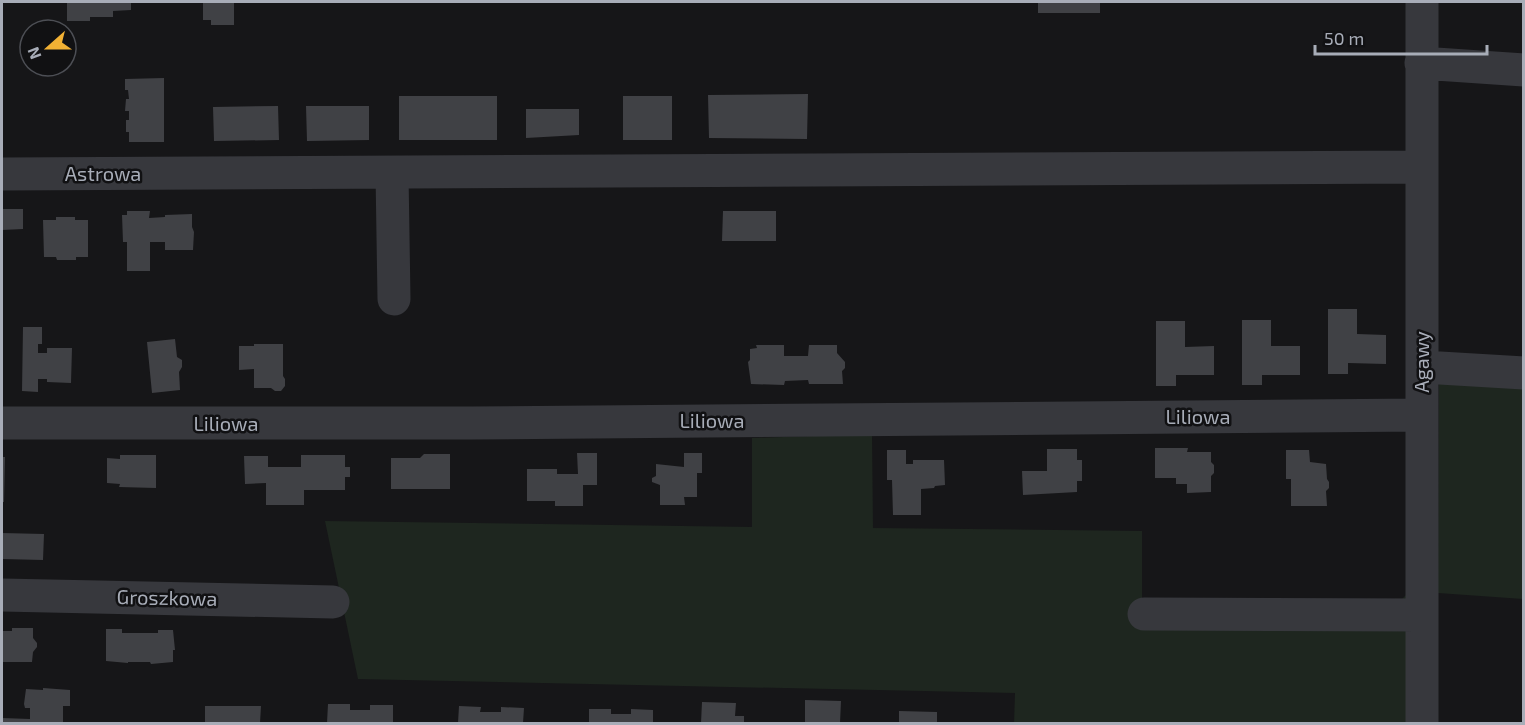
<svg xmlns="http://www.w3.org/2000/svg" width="1525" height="725" font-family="'Exo 2',sans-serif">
  <rect width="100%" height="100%" fill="#161618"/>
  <path fill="#1e261f" d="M1439,375L1523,381V599L1438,593Z
    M872,434L873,528L1142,531V598L1398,603L1410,591L1409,723L1014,724L1015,693L358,679L325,521L752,527V438Z"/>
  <path fill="#404145" d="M67,2H131V10L113,11V17H90V21H67Z
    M203,2H234V25H211V20H203Z
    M1038,2H1100V13H1038Z
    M164,78V142H129V132H126V120H129V111H125L126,99H129L128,90H125V79Z
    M808,94L807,139L709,138L708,95Z
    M399,96H497V140H399Z
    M623,96H672V140H623Z
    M278,106L279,140L214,141L213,107Z
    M306,106H369V140L307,141Z
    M526,109H579V135L526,138Z
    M2,209H23V229L2,230Z
    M127,211H150L149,218L165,217V215L192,214V227L194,232L193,250H165V242H150V271H127V242H123L122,215H127Z
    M723,211H776V241H722Z
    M56,217H75V220H88V257H76V260H57L56,257H44L43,220H56Z
    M1328,309H1357V334L1386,335V364L1348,363V374H1328Z
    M1242,320H1271V346H1300V375H1262V385H1242Z
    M1156,321H1185V347L1214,346V375H1176V386H1156Z
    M23,327H42V344H38V353H47V348H72L71,383L47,382V379H38V392L22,391Z
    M175,339L177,357L182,360V367L179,372L180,390L152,393L147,342Z
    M254,344H283V376L285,379V386L281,391H275L271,388H254V369L239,370V346H254Z
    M756,345H784V356H808L809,345H837V353L845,362V368L842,371L843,384H809L808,380L785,381L784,385L751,384L748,362L750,360V349L757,348Z
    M1155,448H1188L1187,452H1211V462L1214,465V473L1211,476V492L1187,493V484H1176V478H1155Z
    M1047,449H1077V460H1082V481H1077V492L1023,495L1022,471H1047Z
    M887,450H906V464H913V460H944L945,485L935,486L934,488L921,489V515H893L892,480H887Z
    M1286,450H1309L1310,462L1326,464L1327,479L1329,482V488L1326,491L1327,506H1291V479H1286Z
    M577,453H597V485H583V506H555V501H527V469H557V474H578Z
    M684,453H702V473H697V497H684L685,505H660V485L652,482V478L656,476V464L684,467Z
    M424,454H450V489H391V458H420Z
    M120,455H156V488L119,487L120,484L107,483V458L120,459Z
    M301,455H345V467H350V477H345V490H304V505H266V483L245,484L244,456H268V467H301Z
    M2,457H5L4,502H2Z
    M2,533L44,534L43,560L2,559Z
    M12,628H33V638L37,643V647L33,652L32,662H2V631H12Z
    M106,629H122V633H158V630H173L175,650H173V662L151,664L150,662H128V663L106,661Z
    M43,688L70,690V706H63V723H2V718L30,719V708H25L24,704L26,689L43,690Z
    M805,700L841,701L840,723H805Z
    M702,702L736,703L735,716H744V723H701Z
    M328,704H350V710H370V705H393V723H327Z
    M205,706H261L260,723H205Z
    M459,706L481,707L480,712H501V707L524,708L523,723H458Z
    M589,709H611V714H631V709L653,710V723H589Z
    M899,711L937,712V723H899Z"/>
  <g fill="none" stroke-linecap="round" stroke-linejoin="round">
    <path stroke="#37383d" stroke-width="33" d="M1422,2V724
      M1421,63L1524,70
      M392,173L394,299
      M2,174L1421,167
      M1423,367L1524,373
      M2,423H471L1422,415
      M2,595L333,602
      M1144,614L1422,615"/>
  </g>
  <g text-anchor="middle" stroke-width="5" stroke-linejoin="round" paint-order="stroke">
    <g font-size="20" fill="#a8adb8" stroke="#111113">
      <text x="103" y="181">Astrowa</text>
      <text transform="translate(1422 362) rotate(-90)" y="7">Agawy</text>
      <text x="1198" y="424">Liliowa</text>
      <text x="712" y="428">Liliowa</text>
      <text x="226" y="431">Liliowa</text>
      <text transform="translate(167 598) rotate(1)" y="7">Groszkowa</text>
    </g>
  </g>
  <rect width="1525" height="725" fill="none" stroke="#a8adb8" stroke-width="6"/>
  <g transform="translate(48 48) rotate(249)"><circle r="28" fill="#111113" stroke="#4d4f55" stroke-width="1.5"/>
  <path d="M0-4.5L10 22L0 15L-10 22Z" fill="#f2b134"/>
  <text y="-9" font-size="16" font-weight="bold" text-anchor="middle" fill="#a8adb8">N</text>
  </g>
  <path d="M1315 45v9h172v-9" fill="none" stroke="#a8adb8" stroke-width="3"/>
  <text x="1324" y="45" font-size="18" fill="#a8adb8" stroke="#111113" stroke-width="4.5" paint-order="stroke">50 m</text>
</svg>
